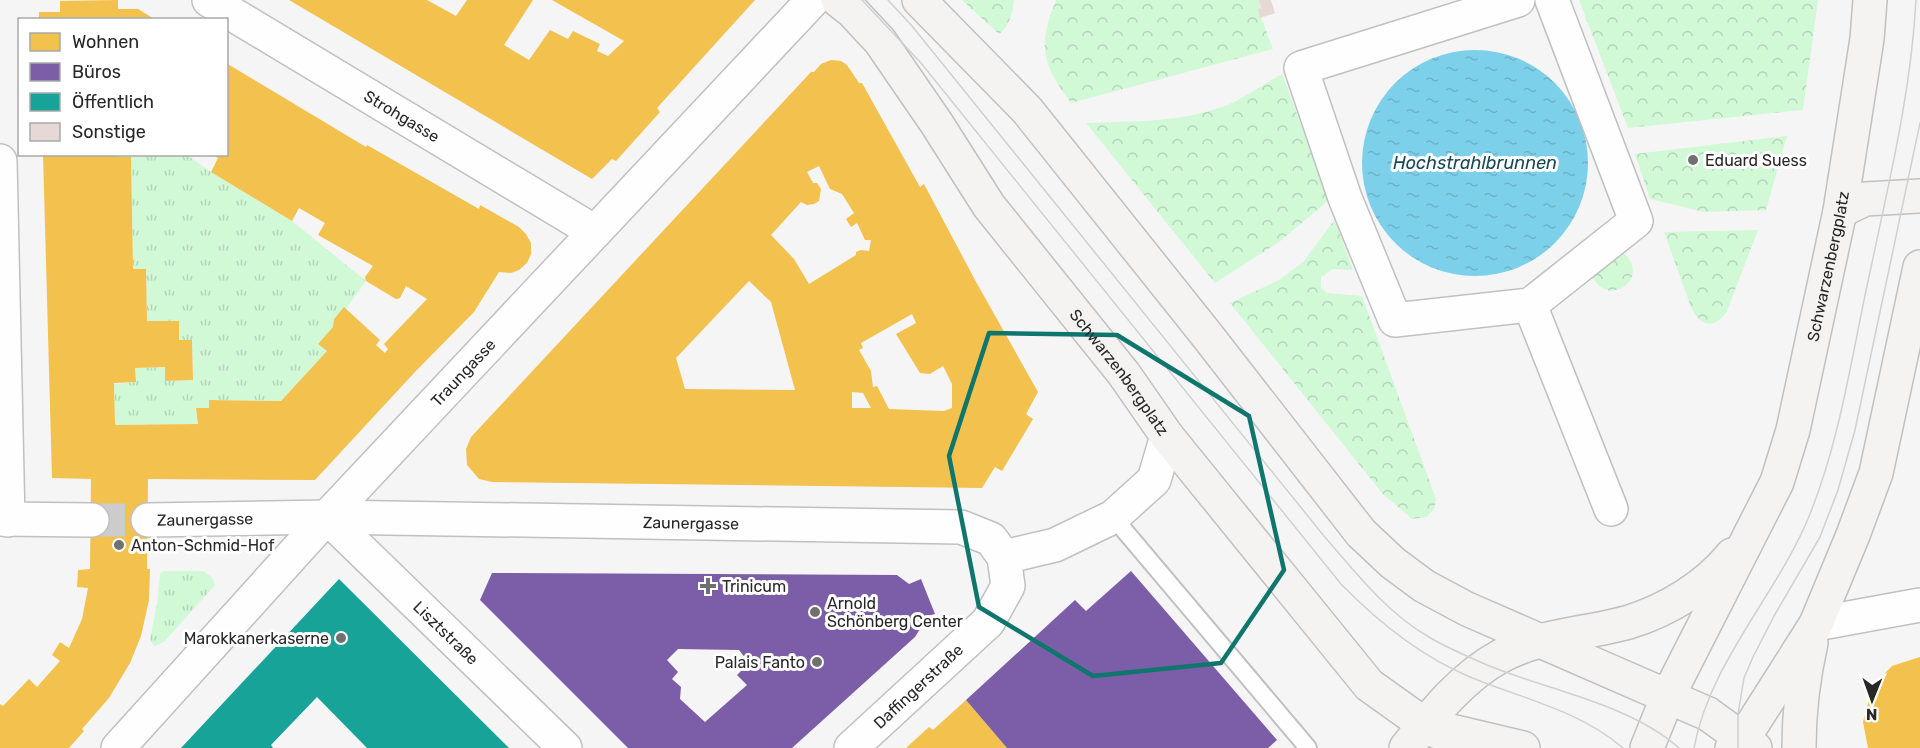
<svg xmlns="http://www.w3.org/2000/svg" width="1920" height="748" font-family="Rubik,sans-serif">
  <defs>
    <pattern id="grass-tufts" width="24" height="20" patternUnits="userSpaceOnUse" patternTransform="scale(1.5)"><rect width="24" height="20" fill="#d1f9d6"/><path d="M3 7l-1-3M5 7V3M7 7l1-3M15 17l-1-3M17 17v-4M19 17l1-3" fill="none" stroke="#b3d5b8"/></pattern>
    <pattern id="park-crowns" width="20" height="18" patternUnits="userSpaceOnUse" patternTransform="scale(1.5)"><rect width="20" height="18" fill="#d1f9d6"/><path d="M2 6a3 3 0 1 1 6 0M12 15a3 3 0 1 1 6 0" fill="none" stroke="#b3d5b8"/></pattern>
    <pattern id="water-ripples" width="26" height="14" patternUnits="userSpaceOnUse" patternTransform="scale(1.5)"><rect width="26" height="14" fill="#7dd0e9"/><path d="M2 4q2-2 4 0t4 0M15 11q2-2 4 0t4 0" fill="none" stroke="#6cb3c8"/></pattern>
  </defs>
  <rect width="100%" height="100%" fill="#f5f5f6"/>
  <path fill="url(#grass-tufts)" d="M117,155H187L211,172L292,221L366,281L333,327L318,344L327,351L281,401L210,400L209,408L196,409L198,424L115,425L114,384L136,382L135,368L165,367V381L193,380L192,340H179V321H147L146,269H133L131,157H117Z
    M164,571H203L212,577L215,585L164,642L154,646L150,639L157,604L160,574Z"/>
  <path fill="url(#park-crowns)" d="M962,0H1014C1013,12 1009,27 999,34Z
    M1056,0H1259L1261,8L1258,9L1273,49L1071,103C1042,63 1037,48 1056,0Z
    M1579,0H1818L1803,110L1628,128Z
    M1282,74L1329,200L1279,242L1215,283L1086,123C1134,121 1189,123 1234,102C1250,94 1266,83 1282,74Z
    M1787,136L1766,210L1704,212L1650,199L1635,154Z
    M1335,219L1353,270L1333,269L1321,277V287L1327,293L1362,296L1436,499L1434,509L1427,517L1412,519L1382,493L1230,303L1279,280L1303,262Z
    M1758,230L1727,311C1715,330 1700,327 1691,307L1664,232Z
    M1621,251C1655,275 1607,312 1592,275Z"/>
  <path fill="url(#water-ripples)" d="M1362 163a113 113 0 1 1 226 0a113 113 0 1 1-226 0Z"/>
  <path fill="#f2c14e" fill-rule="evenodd" d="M118,0V9H138L156,20H39V12H60V1Z
    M289,0H427L456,16L467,0H533L504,45L529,60L550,30L568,39L573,31L600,44L597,51L608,56L624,41L552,0H755L657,108L660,112L616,161L612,159L592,179Z
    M831,60L841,61L847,65L859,83H862L920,187L924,184L975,280L1038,392L1026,414L1033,419L1002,471L995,467L982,488L492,482L479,479L467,465L466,449L471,437L811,72H814L821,64ZM819,166L830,189L842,194L854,213L846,219L851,227L857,223L865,240H871L869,251L861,250L856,252V255L809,284L794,259L771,235L801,202L807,205L814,204L819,201L821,189L817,183H813L807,172ZM749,281L771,302L795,390L685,389L676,358ZM912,314L916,323L896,334L920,373L930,374L943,366L952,384V408L944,411L889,409L877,386L873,387L871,371L859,350L863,348L861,343ZM852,392L863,393L871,408H852Z
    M226,63L366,147L367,145L479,209L480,205L519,227L526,234L531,243V254L527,263L519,270L511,273L499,272L474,312L414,373L315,480L148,479L147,569H150L149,600L141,636L130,663L109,698L82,729L84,731L69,748H0V704L3,706L29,679L37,687L60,661L52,655L60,642L69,648L82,619L88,588L77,587L78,570L90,569L91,479L52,478L43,154H117V157H131L133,269H146L147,321H179V340H192L193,380L165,381V367L135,368L136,382L114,383L115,425L198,424L196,408H209V400L281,401L327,351L318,344L333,327L334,319L344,307L380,340L376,345L385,353L388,349L384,344L427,299L406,286L400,298L396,299L366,281L365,277L373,266L318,235L325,223L299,208L292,221L211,172L218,158L211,154H226Z
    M1920,657V748H1868L1863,722L1869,700L1878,680L1892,666Z
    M966,700L1007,748H906L929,727L933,730Z"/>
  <path fill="#7b5ea7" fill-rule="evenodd" d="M1131,571L1277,740L1268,748H1007L966,700L1075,600L1086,611Z
    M492,573L897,575L909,584L921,579L935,614L920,618V629L915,637L792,748H628L480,600ZM678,649L739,650L749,663L737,675L747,685L705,722L680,699L681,687L672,679L678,672L667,660Z"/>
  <path fill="#17a398" d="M339,579L509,748H367L317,697L271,745L273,748H181Z"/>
  <path fill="#e6d8d5" d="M1259,0H1271L1275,13L1260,18L1258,9L1261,8Z"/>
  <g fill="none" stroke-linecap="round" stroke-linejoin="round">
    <path stroke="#cccccd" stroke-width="33" stroke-dasharray="33 16" stroke-linecap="butt" d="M92,520H148"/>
    <g stroke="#c0c0c1" stroke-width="20">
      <path id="lane" d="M1113,517L1308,748"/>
    </g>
    <g stroke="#c0c0c1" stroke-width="36">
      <g id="street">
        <path id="s1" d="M209,0L595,232"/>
        <path d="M1518,0L1301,68L1345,198L1395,320L1530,305L1636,221L1552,0"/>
        <path d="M0,161L8,520"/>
        <path d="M1530,305L1611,509"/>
        <path id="s2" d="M327,517L565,748"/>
        <path d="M0,519L92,520"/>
        <path id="s3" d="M148,520L327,517L961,527L991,539L1004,557L1008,586L988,622L851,748"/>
        <path d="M1004,557L1055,545L1113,517L1154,480L1167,436"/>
        <path d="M1816,624L1920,605"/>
        <path id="s4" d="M118,748L327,517L813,0"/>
      </g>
    </g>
    <g stroke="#c0c0c1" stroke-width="36">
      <g id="secondary">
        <path id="s5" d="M838,0L852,11L880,41L937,124L989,206L1124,374L1167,436L1369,685L1425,725L1468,748"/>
        <path d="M919,0L1027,110L1206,334L1361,533L1393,563L1424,586L1467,609L1708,714L1755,748"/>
        <path d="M1840,211L1865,199L1920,196"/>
        <path d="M1447,730L1523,748"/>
        <path d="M1406,748C1433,714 1462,677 1501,656C1540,635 1587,634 1629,622C1668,610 1707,586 1732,555"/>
        <path id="s6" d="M1647,748L1668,696L1777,482L1793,430L1840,211L1867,39L1870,0"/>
        <path d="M1732,748L1743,739L1816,624L1853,535L1876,473L1920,267"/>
        <path d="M1799,748C1799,712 1803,678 1811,643"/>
      </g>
    </g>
    <use href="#lane" stroke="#fefefe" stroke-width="16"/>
    <use href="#street" stroke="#fefefe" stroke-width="33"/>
    <use href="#secondary" stroke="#f5f3f2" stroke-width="33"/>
    <path stroke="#d0d0d1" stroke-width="1.5" d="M862,0L921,63L1341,584C1379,623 1420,656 1470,677C1523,699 1579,710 1623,748
      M888,0L912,26L1324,536C1355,572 1387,613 1429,637C1447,648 1467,656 1487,665C1547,690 1630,704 1679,748
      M1694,748C1710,661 1778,594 1810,514C1841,437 1852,353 1870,272C1889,182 1911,93 1916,0
      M1738,748V714L1744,678L1753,657L1774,616L1820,537L1838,490L1855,430L1920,123"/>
  </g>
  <path fill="none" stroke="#0f766e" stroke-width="4.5" stroke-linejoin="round" d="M989,333L1117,335L1249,416L1284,570L1221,663L1093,676L979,607L949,456Z"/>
  <g fill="#707071" stroke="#fff" stroke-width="2">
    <circle cx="1693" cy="160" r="6"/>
    <circle cx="119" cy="545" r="6"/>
    <path d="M705 577h6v6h6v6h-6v6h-6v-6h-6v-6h6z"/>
    <circle cx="815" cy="612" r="6"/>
    <circle cx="341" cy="638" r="6"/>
    <circle cx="817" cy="662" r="6"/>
  </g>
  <g text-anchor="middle" stroke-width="6" stroke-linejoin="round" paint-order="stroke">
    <g font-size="16" fill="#282829" stroke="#fff">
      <text dy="6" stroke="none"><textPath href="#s1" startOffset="225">Strohgasse</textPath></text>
      <text dy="6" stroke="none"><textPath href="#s6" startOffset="518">Schwarzenbergplatz</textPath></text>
      <text dy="6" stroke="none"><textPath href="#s4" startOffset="510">Traungasse</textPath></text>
      <text dy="6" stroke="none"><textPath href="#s5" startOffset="468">Schwarzenbergplatz</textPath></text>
      <text dy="6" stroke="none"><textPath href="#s3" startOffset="57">Zaunergasse</textPath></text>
      <text dy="6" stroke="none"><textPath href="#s3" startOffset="543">Zaunergasse</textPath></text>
      <text dy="6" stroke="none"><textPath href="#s2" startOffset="166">Lisztstraße</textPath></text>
      <text transform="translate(918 686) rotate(-43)" y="6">Daffingerstraße</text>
    </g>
    <g font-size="16" fill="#282829" stroke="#fff" text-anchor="start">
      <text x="1705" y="166">Eduard Suess</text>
      <text x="131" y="551">Anton-Schmid-Hof</text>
      <text x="722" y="592">Trinicum</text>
      <text x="827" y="609">Arnold<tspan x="827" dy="18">Schönberg Center</tspan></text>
      <text x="329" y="644" text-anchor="end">Marokkanerkaserne</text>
      <text x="805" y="668" text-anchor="end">Palais Fanto</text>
    </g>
    <g font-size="18" font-style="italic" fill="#164857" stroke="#fff">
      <text x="1475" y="169">Hochstrahlbrunnen</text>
    </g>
  </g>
  <rect x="18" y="18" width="210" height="138" fill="#ffffff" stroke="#a9a9a9" stroke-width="1.5"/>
  <rect x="30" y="33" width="30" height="18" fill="#f2c14e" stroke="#a9a9a9" stroke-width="1.5"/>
  <text x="72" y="48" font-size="18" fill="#282829">Wohnen</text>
  <rect x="30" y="63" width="30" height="18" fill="#7b5ea7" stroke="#a9a9a9" stroke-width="1.5"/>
  <text x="72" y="78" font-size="18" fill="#282829">Büros</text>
  <rect x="30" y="93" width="30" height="18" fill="#17a398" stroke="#a9a9a9" stroke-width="1.5"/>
  <text x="72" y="108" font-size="18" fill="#282829">Öffentlich</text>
  <rect x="30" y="123" width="30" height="18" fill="#e6d8d5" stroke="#a9a9a9" stroke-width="1.5"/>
  <text x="72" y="138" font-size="18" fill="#282829">Sonstige</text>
  <g transform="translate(1872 700) rotate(181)" stroke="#ffffff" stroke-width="4.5" paint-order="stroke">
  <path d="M0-4.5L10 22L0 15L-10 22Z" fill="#282829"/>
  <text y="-9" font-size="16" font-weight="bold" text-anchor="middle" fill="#282829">N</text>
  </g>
</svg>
